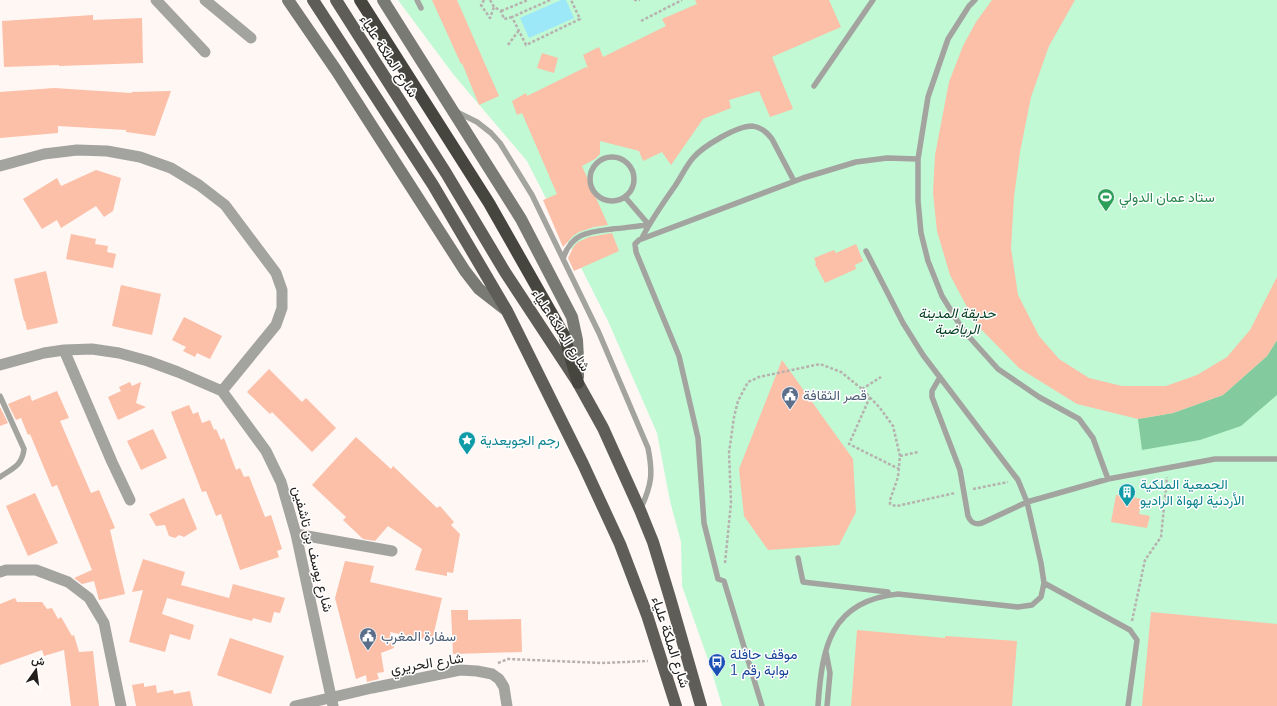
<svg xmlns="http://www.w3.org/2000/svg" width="1277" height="706" font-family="'IBM Plex Serif',Vazirmatn,serif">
  <rect width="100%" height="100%" fill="#fef7f4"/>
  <path fill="#c1f9d4" d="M398,0H1277V706H722L710,665L682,586L681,542L670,501L657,433L608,321L527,161L453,74Z"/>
  <path fill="#83cb9e" d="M1277,340V395L1241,426L1200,440L1142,450L1138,419L1173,413L1223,395L1267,356Z"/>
  <path fill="#9ce8f9" d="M561,0H566L574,18L529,38L520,18Z"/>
  <path fill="#fcbfa8" d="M432,0H457L499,96L479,105L462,63L461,64Z
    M695,0H829L841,27L772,57L793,109L770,117L759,91L729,100L731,108L703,119L671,165L662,152L643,161L639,151L600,141V154L595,159L582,166L608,225L594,227L579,232L573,236L563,247L543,200L557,194L522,113L517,115L512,101L526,93L527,96L586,67L588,68L583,55L599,47L603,57L666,26L662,19L697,4Z
    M992,0H1075L1049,46L1031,97L1020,152L1014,197L1011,248L1018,295L1039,336L1059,359L1089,378L1122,386H1166L1197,375L1227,357L1250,330L1277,277V340L1267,356L1223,395L1173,413L1138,419L1077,404L1019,368L976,324L950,275L937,231L933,193L935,155L949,82L963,46L976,22Z
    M93,15V20L142,18L143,63L59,66V65L4,67L2,21Z
    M542,53L558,58L554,73L537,68Z
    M54,88L131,93L132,92L171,91L155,136L126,132V130L58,126V133L0,138V92Z
    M96,170L121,178L113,211L104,217L96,206L61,228L57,220L42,229L23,199L57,178L61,186Z
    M612,233L619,251L574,271L568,258L574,246L578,242L589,237Z
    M71,234L96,239L95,244L108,246L107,252L116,254L113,268L66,259Z
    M856,244L863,261L855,265L856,269L825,283L815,264L816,263L814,258L834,250L836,253Z
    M46,271L58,323L27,330L25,321H24L14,279Z
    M121,285L161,294L152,335L112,326Z
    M184,317L222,336L210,359L197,353L195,357L183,351L186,347L172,340Z
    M782,360L853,459L856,512L839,545L768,550L744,516L739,469Z
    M269,369L302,402L306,398L336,428L312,452L272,412L270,414L247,392Z
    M130,382L132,386L141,382L136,403L146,407L118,420L108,397L121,391L119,387Z
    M57,391L69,418L60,421L91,493L99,490L115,528L110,530L125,594L99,600L94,581L82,584L74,578L92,570L57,485L52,487L30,434L28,435L21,418L16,420L8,404L30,395L32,401Z
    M189,405L193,414L198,412L202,423L210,420L214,430L216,429L221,440L224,438L236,470L240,468L244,477L249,476L265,517L271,515L282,549L277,551L279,557L240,570L221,514L216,516L206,491L202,492L171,412Z
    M0,407L8,423L0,426Z
    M153,429L167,458L141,470L127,441Z
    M356,437L391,469L393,466L437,508L440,506L454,522L451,525L460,534L453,573L447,572V576L415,570L422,549L388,526L375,541L363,539L343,520L346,517L312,485Z
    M35,493L58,543L28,556L6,506Z
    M1116,495L1142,499L1139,514L1150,516L1147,528L1111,522Z
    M184,498L197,529L184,537L179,535L175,538L169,536L165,525L156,526L149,514Z
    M143,559L185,572L181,585L229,598L233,584L285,598L280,613L274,612L271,623L253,618L252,621L167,598L162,614L194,625L190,640L170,634L165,652L129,642L143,590L132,592Z
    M345,561L374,566L370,582L442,598L432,641L390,632L394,648L381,653L384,672L377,673L379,679L367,682L366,675L356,679L335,598Z
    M15,598L17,602H42L47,609L52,608L58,619L61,617L72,636L74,635L79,652L93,651L99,706H71L64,650L44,656L42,650L0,665V604Z
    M451,610H468V620L521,619L522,652L453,654Z
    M1151,612L1277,624V706H1142Z
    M857,630L945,638V636L1017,641L1012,706H851Z
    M230,638L284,656L271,694L217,675Z
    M144,683V687L156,685L157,693L173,690L174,694L190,691L193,706H136L132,685Z"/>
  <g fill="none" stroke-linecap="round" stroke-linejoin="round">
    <path stroke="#b7b1af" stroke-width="2.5" stroke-dasharray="3 2" stroke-linecap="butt" d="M484,0L481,5L490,18L494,7
      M490,0L494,7L501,11L504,19L513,17
      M550,0L512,17L526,45L580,19L571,0
      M634,0H640
      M501,11L528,0
      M641,21L682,0
      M508,45L519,30
      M862,389L881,377
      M870,397L849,444L899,469
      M900,456L918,452
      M973,489L1008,482
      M725,563L731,503L729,453L734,417L738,401L748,382L759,377L820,364L841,372L862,389L880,408L893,426L900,456L898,477L890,500V504L892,505L897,506L955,493
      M1132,621L1145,560L1161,537L1167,477
      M498,663L508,659L602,663L648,661"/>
    <path stroke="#a3a3a0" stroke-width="5.5" d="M417,0L421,8
      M975,0L969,6L948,39L928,97L918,159V201L921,233L928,261L942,296L963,330L998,369L1039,397L1079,419L1093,438L1108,479
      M814,86L873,0
      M457,112L477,122L491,133L500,143L532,195L599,333L648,448C653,473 652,484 641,508
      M590 179a22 22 0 1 1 44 0a22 22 0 1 1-44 0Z
      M625,197L649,225
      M642,238C651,220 663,203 675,186C681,177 686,166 693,158C703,146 737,126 752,126C761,127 767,132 772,139L794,181
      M866,251L903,323L923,355L1018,480L1027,502L1108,479L1215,459H1277
      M563,259C571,233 588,232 612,229C624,228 636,226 649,225
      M0,396L24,449C22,466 13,468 0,477
      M798,558L803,582L888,592
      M1044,583L1130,630L1137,640L1128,706
      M826,652L830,673L827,706
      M762,706L724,581L718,579L704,523L698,438L679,356L636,252L635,244L639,240L803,178L856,162L887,158L918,159
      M818,706C822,647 830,601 898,594L1018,607L1032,605L1041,597L1044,583L1041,563L1027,502L982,523C975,525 971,523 968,516L960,470L932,397V391L940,377"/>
    <path stroke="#a3a3a0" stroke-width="11" d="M156,0L205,52
      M205,0L251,38
      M0,166L44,154L77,150L107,151L140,157L171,168L199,185L225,205L276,273L282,290V308L276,325L222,391
      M64,350L112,462L130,500
      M0,365L44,353L64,350L92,349L119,353L148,361L178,372L222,391L266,451L281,482L296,534L333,706
      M296,534L392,551
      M0,572L6,570H36L68,582L89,598L104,623L121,706
      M295,706L372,688L460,670L477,671L492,674L499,679L504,687L507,706"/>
    <path stroke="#7a7a75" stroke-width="12" d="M288,0L336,70L465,271L479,289L506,310
      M383,0L521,219L572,317L577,340L578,358V377"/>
    <path stroke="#5e5d57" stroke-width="12" d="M313,0L433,185L507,311L583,464L620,544L647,615L676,706
      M336,0L446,173L505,272L578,383L603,428L640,510L653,542L670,598L701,706"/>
    <path stroke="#46453e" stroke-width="12" d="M360,0L489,203L564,335L578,383"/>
  </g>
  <defs>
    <g id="stadium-pin" transform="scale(0.9)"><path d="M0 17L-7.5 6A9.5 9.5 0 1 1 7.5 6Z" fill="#2e9e5b" stroke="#fff"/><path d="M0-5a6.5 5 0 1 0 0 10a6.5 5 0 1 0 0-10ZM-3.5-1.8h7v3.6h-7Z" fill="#fff"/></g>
    <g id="civic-pin" transform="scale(0.9)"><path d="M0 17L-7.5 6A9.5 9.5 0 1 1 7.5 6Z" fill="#5c6f8a" stroke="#fff"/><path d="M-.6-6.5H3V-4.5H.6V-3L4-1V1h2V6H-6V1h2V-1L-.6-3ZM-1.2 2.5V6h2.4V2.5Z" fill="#fff"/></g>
    <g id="sight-pin" transform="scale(0.9)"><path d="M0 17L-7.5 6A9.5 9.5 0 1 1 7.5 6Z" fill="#0f9aa8" stroke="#fff"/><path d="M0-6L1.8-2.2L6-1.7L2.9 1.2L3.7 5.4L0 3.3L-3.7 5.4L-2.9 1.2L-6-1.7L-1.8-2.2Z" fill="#fff"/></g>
    <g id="building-pin" transform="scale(0.9)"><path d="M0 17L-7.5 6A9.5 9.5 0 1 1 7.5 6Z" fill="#0f9aa8" stroke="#fff"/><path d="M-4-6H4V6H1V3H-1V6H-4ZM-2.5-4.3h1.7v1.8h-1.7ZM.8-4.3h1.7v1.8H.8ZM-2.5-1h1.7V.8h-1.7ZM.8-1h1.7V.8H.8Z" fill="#fff"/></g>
    <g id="bus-pin" transform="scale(0.9)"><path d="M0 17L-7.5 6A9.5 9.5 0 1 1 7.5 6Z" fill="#1a4fb4" stroke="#fff"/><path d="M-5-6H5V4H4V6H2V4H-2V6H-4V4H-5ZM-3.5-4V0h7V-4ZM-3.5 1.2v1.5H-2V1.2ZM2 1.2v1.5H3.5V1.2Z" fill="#fff"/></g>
  </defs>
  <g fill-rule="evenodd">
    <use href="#stadium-pin" x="1106" y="197"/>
    <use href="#civic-pin" x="790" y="395"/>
    <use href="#sight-pin" x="467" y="440"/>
    <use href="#building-pin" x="1127" y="492"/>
    <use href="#civic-pin" x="368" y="636"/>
    <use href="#bus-pin" x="717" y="662"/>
  </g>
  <g text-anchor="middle" stroke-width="3" stroke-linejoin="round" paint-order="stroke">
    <g font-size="14" fill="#211e1c" stroke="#fff">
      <text transform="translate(389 56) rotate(57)" y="5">شارع الملكة علياء</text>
      <text transform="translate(561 330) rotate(57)" y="5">شارع الملكة علياء</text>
      <text transform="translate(313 549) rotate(76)" y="5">شارع يوسف بن تاشفين</text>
      <text transform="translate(671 642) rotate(72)" y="5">شارع الملكة علياء</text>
      <text transform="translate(427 663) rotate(-9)" y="5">شارع الحريري</text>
    </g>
    <g font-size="14" fill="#27864d" stroke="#fff" text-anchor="start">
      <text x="1119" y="202">ستاد عمان الدولي</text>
    </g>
    <g font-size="14" font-style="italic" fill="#003d20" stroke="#fff">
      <text x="957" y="318">حديقة المدينة<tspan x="957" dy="16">الرياضية</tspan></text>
    </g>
    <g font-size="14" fill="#4e5e75" stroke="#fff" text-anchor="start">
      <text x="803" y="400">قصر الثقافة</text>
      <text x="381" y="641">سفارة المغرب</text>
    </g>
    <g font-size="14" fill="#0d838f" stroke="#fff" text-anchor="start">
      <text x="480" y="445">رجم الجويعدية</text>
      <text x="1140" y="489">الجمعية الملكية<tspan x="1140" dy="16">الأردنية لهواة الراديو</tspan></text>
    </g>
    <g font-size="14" fill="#164399" stroke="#fff" text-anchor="start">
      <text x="730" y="659">موقف حافلة<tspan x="730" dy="16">بوابة رقم 1</tspan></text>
    </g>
  </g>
  <g transform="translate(36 670) rotate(14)" stroke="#ffffff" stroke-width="3" paint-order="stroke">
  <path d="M0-3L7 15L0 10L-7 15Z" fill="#211e1c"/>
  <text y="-6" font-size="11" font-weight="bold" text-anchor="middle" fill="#211e1c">ش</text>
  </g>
</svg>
